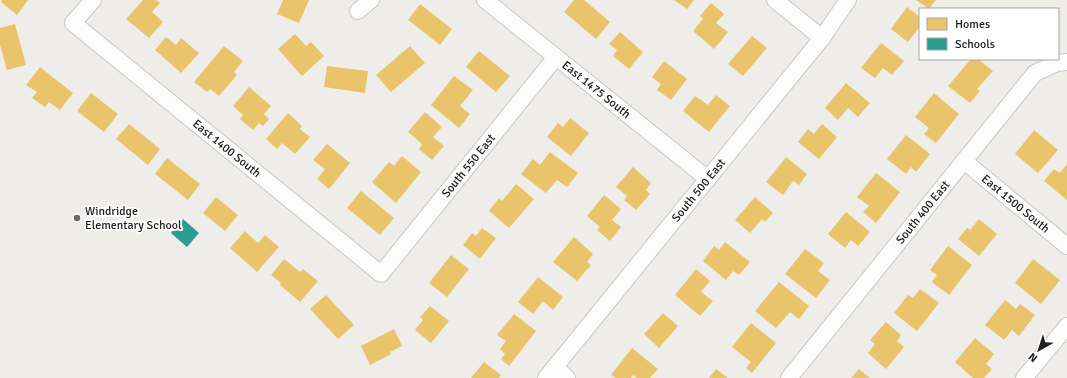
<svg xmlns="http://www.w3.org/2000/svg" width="1067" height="378" font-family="Signika,sans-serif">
  <rect width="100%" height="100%" fill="#efedea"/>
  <path fill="#e9c46a" d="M2,0H28L17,15L1,2Z
    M143,0H156L160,3L152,12L163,22L149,38L126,19Z
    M283,0H309L299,23L277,14Z
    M574,0H584L610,22L596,39L564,12Z
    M674,0H694L687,9Z
    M916,0H936L929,9Z
    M711,3L724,14L716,23L728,32L714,49L693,31L703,19L700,16Z
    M420,4L452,29L440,45L408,20Z
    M907,7L920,17V26L908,42L891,29Z
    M15,24L26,65L7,70L0,45V28Z
    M620,32L643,52L629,69L613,56L617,50L609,44Z
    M295,34L306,46L311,42L324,56L302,76L278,49Z
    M752,36L767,48L743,76L728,64Z
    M166,37L176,45L181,38L199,53L181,73L155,50Z
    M881,43L904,61L892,75L883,68L875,78L861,68Z
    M224,46L243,61L234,72L237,75L219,96L210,89L207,92L194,82Z
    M410,46L425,63L391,92L376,75Z
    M479,51L510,76L496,92L466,67Z
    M971,59H978L993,71L977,89L980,91L970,103L948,86Z
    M664,61L687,79L671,100L657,90L661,84L652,77Z
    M327,66L368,71L365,93L324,87Z
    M40,67L73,93L60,110L49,102L45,107L32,98L37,92L26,85Z
    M454,76L473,90L460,106L470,114L459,128L431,105Z
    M846,83L870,103L858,117L848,108L838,120L825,108Z
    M249,87L271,106L264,114L269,119L263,126L259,123L253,130L240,119L243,115L233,106Z
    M91,93L118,114L104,132L77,111Z
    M934,93L959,114L936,143L924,134L929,128L915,117Z
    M716,95L730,106L709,132L683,111L695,96L708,105Z
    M425,112L442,127L433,137L444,146L432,160L419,149L422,144L408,132Z
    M288,113L302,126L300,129L310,137L295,154L282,143L277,149L266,139Z
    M570,118L589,133L571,156L547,137L558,123L563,127Z
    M129,124L160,149L148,165L116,139Z
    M822,124L837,137L819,159L798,142L808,129L814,134Z
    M1034,130L1058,150L1038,173L1015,154Z
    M906,135L930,154L916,172L911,167L906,174L887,159Z
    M327,144L350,163L329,189L317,179L325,169L313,160Z
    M550,152L578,173L567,187L557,180L546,193L521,174L533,159L540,165Z
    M402,156L421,172L396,203L372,182L389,162L394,166Z
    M786,157L807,174L799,185L793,181L783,195L766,182Z
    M167,158L200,184L188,200L155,174Z
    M1067,164V200L1044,181L1054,169L1060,173Z
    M633,167L651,183L646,190L650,194L636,210L624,200L627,196L616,187Z
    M876,173L900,192L876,223L863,212L869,206L857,197Z
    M516,184L534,199L509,228L489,211L499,198L502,201Z
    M361,191L394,218L380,235L347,208Z
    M604,195L621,209L612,220L621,227L610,241L597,230L600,227L587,216Z
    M216,197L238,215L225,231L203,213Z
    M755,197L773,213L765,222L762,219L750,233L735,220Z
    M846,212L870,232L858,246L851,240L845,248L828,234Z
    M979,219L997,234L979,256L958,239L967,228L970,230Z
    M482,228L496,238L480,259L463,245L472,233L476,236Z
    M245,231L258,243L265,235L279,247L257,272L230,248Z
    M574,237L593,254L587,262L591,265L577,281L553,262Z
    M725,242L750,262L739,275L733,271L726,280L703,261L714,246L719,250Z
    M948,246L972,265L949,295L932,282L937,275L930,270Z
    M805,249L824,263L818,271L830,280L816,298L785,274Z
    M451,255L469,269L447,297L429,283Z
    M284,259L300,272L303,269L318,281L300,302L280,285L281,283L271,275Z
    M1033,259L1060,280L1041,304L1015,283Z
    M696,269L710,281L701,292L713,301L700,316L675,295Z
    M538,277L563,297L553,310L543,301L533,314L518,302Z
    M779,282L809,306L799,319L790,312L776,328L755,311Z
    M920,289L939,303L917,331L894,313L908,295L913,298Z
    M326,295L354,325L338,339L310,309Z
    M1005,300L1016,309L1020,304L1035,315L1019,336L1012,330L1004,340L985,325Z
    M430,306L449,321L431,343L415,330L423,320L420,317Z
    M663,313L678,326L659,348L644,334Z
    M514,314L536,331L509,366L501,359L505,354L500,349L506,341L497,335Z
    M886,322L901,335L897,341L904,347L886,369L868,353L875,344L870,340Z
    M751,323L776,343L752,373L746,368L751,362L732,347Z
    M394,329L402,346L390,352L391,354L370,365L361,346Z
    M975,338L994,354L986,364L992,369L984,378H973L955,362Z
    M632,348L658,369L650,378H637L633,375L631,378H616L611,375Z
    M484,362L501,375L499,378H471Z
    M716,369L728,378H709Z
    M859,369L870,378H851Z"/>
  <path fill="#2a9d8f" d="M183,219L199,233L187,247L171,233Z"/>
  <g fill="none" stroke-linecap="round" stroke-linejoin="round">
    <g stroke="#c8c7c6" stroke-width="18">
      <g id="minor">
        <path id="s1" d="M93,0L73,23L381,274L556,57"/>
        <path id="s2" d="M485,0L708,179"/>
        <path d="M775,0L822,38"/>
        <path d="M358,11L371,0"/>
        <path id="s3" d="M964,161L1067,246"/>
        <path d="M555,367L567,378"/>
        <path id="s4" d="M546,378L822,38L848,0"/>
        <path id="s5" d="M789,378L1035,73L1057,63L1067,62"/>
        <path d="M1024,378L1067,326"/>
      </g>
    </g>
    <use href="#minor" stroke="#fdfcfc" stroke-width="16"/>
  </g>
  <circle fill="#696867" stroke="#fff" stroke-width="1.5" cx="77" cy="218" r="4"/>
  <g text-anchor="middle" stroke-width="4" stroke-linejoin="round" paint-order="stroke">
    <g font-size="12" fill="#212121" stroke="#fff">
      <text dy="4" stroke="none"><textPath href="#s2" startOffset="143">East 1475 South</textPath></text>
      <text dy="4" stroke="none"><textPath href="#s1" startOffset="229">East 1400 South</textPath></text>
      <text dy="4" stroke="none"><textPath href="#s1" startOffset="567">South 550 East</textPath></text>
      <text dy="4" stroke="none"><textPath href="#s4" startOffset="242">South 500 East</textPath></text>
      <text dy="4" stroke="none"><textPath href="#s3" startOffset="67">East 1500 South</textPath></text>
      <text dy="4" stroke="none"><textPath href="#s5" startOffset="213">South 400 East</textPath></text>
    </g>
    <g font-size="12" fill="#212121" stroke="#fff" text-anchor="start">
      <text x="85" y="215">Windridge<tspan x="85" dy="14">Elementary School</tspan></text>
    </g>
  </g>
  <rect x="919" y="8" width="140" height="52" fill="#ffffff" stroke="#a6a6a6"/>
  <rect x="927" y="18" width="20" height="12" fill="#e9c46a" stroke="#a6a6a6"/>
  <text x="955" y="28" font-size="12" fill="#212121">Homes</text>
  <rect x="927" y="38" width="20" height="12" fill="#2a9d8f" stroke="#a6a6a6"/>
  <text x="955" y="48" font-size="12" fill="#212121">Schools</text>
  <g transform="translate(1039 350) rotate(219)" stroke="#ffffff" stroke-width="3" paint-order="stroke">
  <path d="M0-3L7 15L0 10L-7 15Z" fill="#212121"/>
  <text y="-6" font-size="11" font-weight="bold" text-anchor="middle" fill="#212121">N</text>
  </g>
</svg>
